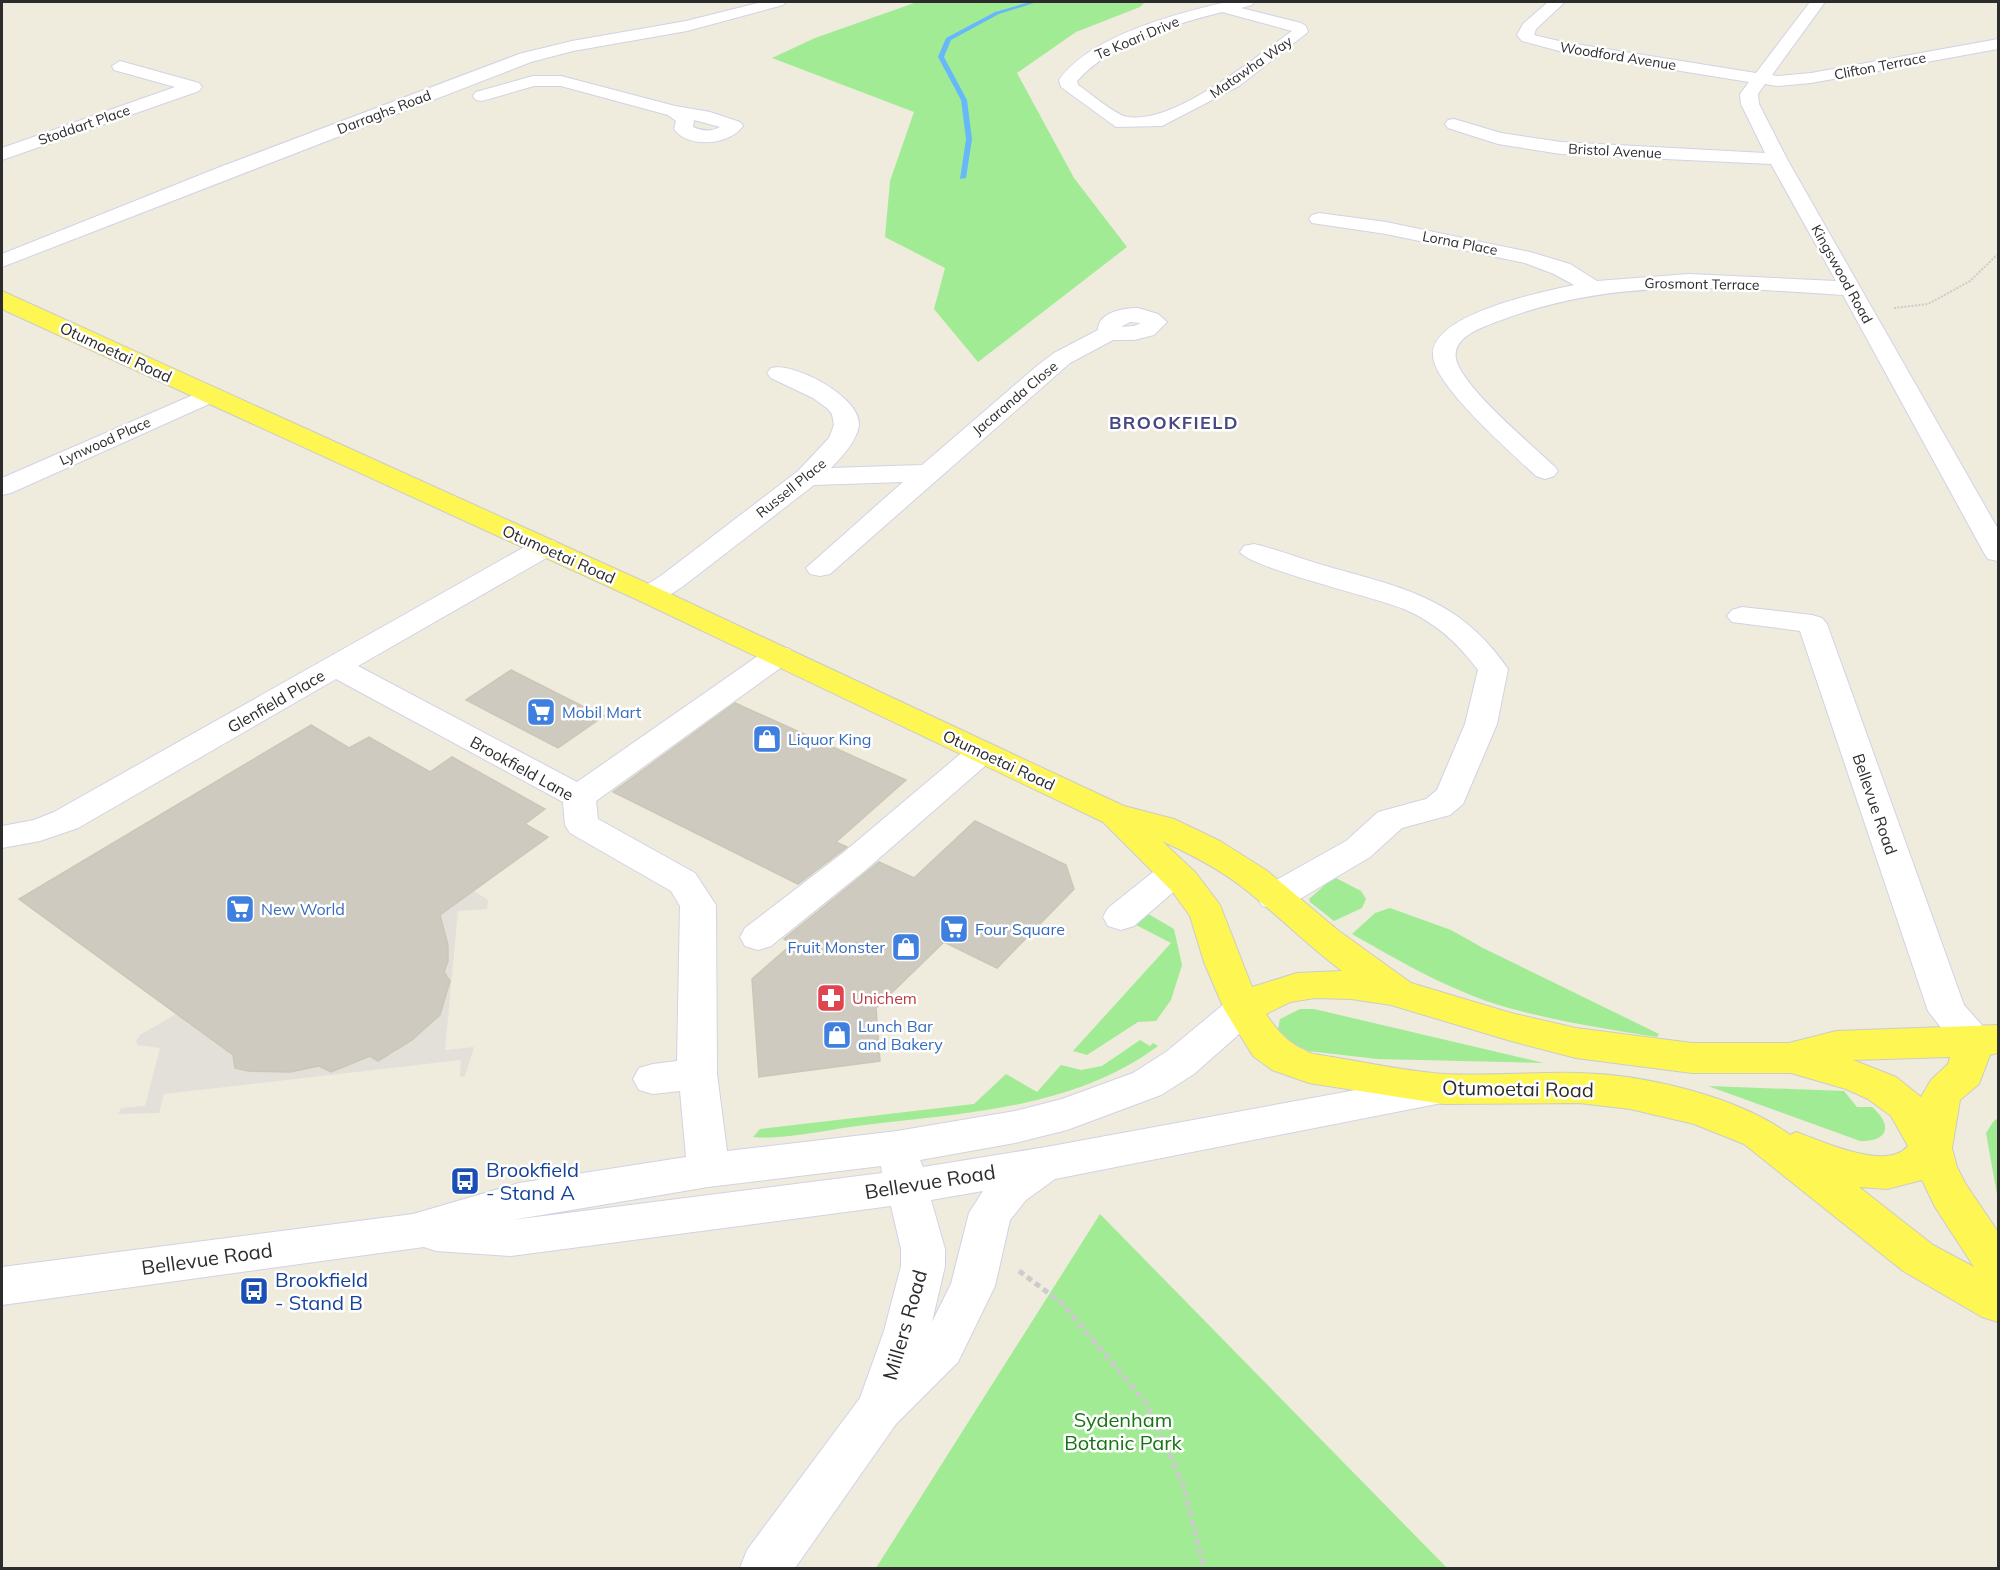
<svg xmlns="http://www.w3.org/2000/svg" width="2000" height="1570" font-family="Mulish,sans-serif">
  <rect width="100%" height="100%" fill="#efebdd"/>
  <path fill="#a2eb95" d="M917,2H1145L1140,7L1076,32L1017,73L1074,178L1127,247L978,362L934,309L945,268L885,237L890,181L914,112L772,58L815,38Z
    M1334,877L1361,891L1366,899L1362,908L1334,921L1310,902L1309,899Z
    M1390,908L1451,930L1483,948L1659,1034L1657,1037C1606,1029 1555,1021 1505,1007C1451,991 1401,962 1352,934L1375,913Z
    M1145,912L1174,929L1182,965L1171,1000L1156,1021L1138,1022L1087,1055L1073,1051L1171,943L1134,924Z
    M1300,1009H1314L1544,1063L1377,1059L1308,1051L1287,1040L1278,1029L1280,1019Z
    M1140,1040L1150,1046L1153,1043L1158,1046C1072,1110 960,1113 857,1126C827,1130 782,1140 753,1137L760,1129L974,1104L1006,1074L1037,1092L1061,1065L1081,1070L1102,1066Z
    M1708,1086L1844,1091L1857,1107H1872C1892,1124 1890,1142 1860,1141Z
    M1998,1118V1200L1986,1133L1993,1122Z
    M1100,1214L1447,1568H876Z"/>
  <path fill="#e3e0d9" d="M474,891L488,900L487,909L458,911L445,1050L474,1047L465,1076L461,1077L460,1075L461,1060L164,1094L159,1113L118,1114L121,1108L145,1106L160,1048L138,1045L136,1041L140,1035L176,1014L236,1058L248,1071L290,1072L319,1066L331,1072L370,1056L378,1061L394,1053L434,1022L443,1010L437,1006L447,994L450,982L443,974L448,961V945L440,922L433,920Z"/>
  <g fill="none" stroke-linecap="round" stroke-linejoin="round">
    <path fill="#67b8fb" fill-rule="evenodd" d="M1030,2H1037L999,14L951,40L944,57L967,100L972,139L966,178L960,179L966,139L961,100L938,57L946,38L995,12Z"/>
  </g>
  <path fill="#cecac0" stroke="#cbc7b6" stroke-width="1.5" d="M511,670L586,708L604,716L558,748L466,700Z
    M735,703L906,780L836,842L847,847L798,884L613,792Z
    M311,725L349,748L369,737L430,772L452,757L545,809L525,824L548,837L440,915L448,945V961L444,972L450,981L440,1015L412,1040L378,1061L370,1056L331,1072L319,1066L290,1072L248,1071L235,1068L233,1055L19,899Z
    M975,821L1066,865L1074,889L997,968L944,942L876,1008L880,1061L759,1077L752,979L792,944L784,939L879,862L914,878Z"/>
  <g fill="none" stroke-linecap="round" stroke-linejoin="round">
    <g stroke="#d2d2e6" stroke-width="2">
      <path id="minor" d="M762,2H786L783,5L687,31L573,51L531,62L2,267V254L220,167L519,54L572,41L686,21Z
        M1226,2H1254L1252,5L1241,8L1301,23L1306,26L1308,32L1239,86L1162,126L1116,127L1061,87L1059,80C1091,35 1176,14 1226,2ZM1222,12L1292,31C1254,58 1175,124 1128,117C1116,116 1089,92 1078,85L1077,81C1112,42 1172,25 1222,12Z
        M1548,2H1565L1536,29L1534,35L1563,42L1756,73L1810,2H1825L1772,75L1777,76L1811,73L1998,39V49L1811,83L1777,86L1765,84L1758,94L1759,104L1787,159L1998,529V561L1988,559L1984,553L1843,295C1723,287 1611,277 1496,322C1481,328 1452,337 1456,359C1462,387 1531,444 1554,466L1558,471L1554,476L1545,479L1536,476C1513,454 1433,385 1433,355C1431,314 1542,292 1574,285L1554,274L1525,263L1386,234L1312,223L1309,219L1312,215L1319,213L1386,222L1530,252L1570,264L1597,281L1689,274L1836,281L1771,164L1561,154L1498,144L1448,128L1445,124L1448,120L1454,119L1501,133L1561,142L1765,153L1741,104L1740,94L1749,82L1563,52L1522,41L1517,35L1523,24Z
        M120,61L199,83L202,87L199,91L2,160V148L175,87L114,70L112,66Z
        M533,76H561L675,106L710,112L740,122L743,126C730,145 688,149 674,129L676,121L668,115L561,86H534L482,101L476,100L473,96L476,92ZM694,120L720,127C711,132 702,131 693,127Z
        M1138,308L1158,314L1167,322L1154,335L1134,340H1113L1070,363L830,574L820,576L810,574L806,568L903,482L814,485L682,587C668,596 657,605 640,601L636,595L640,589L662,575L798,471L829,438L834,425L832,414L827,408L813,398L771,378L767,373L771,368C794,362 861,397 859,425C857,441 841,458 831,468L922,465L1038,365L1054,353L1098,330C1098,312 1124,308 1138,308ZM1130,322L1141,323L1134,326L1121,327Z
        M209,388L218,390L221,395L218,400L11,493L2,495V478Z
        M545,539L555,541L559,547L555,553L358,666L577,782L768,649L779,646L790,649L794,655L790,661L596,801L598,819L695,873L716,905L717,1074L727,1151L897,1131L1015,1111L1062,1099L1133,1073L1166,1052L1230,999L1243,995L1256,999L1262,1009L1256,1019L1194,1074L1161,1095L1067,1130L1015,1143L920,1160L923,1167L1046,1147L1443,1074L1457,1078L1463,1089L1457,1100L1055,1179L1026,1200L1010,1220L995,1286L958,1362L896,1424L795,1568H740L747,1550L860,1398L884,1331L901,1266V1249L891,1206L511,1256L436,1251L424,1247L2,1305V1267L413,1214L519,1183L686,1157L680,1091L653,1094L639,1090L633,1079L639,1068L653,1064L677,1061L680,906L671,891L570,833L565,825L563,802L336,679L78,828L40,841L2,848V826L34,820L54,812L535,541ZM881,1166L882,1173L512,1220L708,1187ZM983,1191L969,1213L951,1284L932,1322L945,1266V1249L931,1200Z
        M1254,544C1279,550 1304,560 1329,567C1405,588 1461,600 1508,669L1497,724L1463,804L1450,815L1402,828L1370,857L1288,906L1275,909L1262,906L1257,897L1262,888L1346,841L1378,812L1426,799L1437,790L1465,724L1478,670C1458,643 1435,622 1404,609C1375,597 1251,568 1240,552L1244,546Z
        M1742,607L1812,615L1822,618L1827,624L1964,1005L1988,1032L1993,1042L1988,1052L1974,1057L1960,1052L1928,1011L1800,631L1732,622L1727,616L1732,610Z
        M982,742L993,745L998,752L993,759L868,868L771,946L758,950L745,946L740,937L745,928L844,852L971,745Z
        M1174,861L1186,865L1191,873L1186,881L1134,926L1121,930L1108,926L1103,917L1108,908L1162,865Z"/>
    </g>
    <g stroke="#ccc" stroke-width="2">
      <path id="major" d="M2,291L660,589L1124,806L1174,819L1220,841L1266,870L1339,931L1411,983L1511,1013L1576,1028L1692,1043H1789L1836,1031L1998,1025V1053L1990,1055L1979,1084L1960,1100L1952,1148L1957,1167L1965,1183L1998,1232V1322L1982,1317L1903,1271L1744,1144L1694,1124L1630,1109L1579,1103L1443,1104L1309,1083L1272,1070L1253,1056L1224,1009L1204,962L1190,916L1172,891L1103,822L640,601L6,311L2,308ZM1162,841C1190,854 1218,868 1242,887C1277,914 1307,945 1342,971L1297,973L1252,987L1220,905L1196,873ZM1315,998L1351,999L1391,1005L1511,1041L1576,1058L1692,1073H1791L1846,1089L1868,1099L1891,1116L1908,1146C1887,1172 1822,1141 1796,1132L1790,1135C1738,1096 1642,1074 1577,1073C1533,1072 1488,1076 1444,1074C1403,1071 1355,1060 1313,1054C1289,1044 1280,1035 1266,1014L1290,1002ZM1950,1057L1948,1064L1931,1080L1921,1097L1896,1077L1853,1060ZM1922,1180L1935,1207L1974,1267L1933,1245L1859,1187L1887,1189Z"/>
    </g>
    <path stroke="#ccc" stroke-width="2" stroke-dasharray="2 1.5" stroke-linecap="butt" d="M1894,308L1928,304L1970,281L1998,254"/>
    <path stroke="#ccc" stroke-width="5" stroke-dasharray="6 4" stroke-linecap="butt" d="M1019,1271L1063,1304L1146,1403L1183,1484L1204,1568"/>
    <use href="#minor" fill="#fff" fill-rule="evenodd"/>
    <use href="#major" fill="#fef653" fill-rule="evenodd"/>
  </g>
  <defs>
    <g id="supermarket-square" transform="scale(1.5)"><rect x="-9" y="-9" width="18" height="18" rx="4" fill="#3f7fe0" stroke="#fff"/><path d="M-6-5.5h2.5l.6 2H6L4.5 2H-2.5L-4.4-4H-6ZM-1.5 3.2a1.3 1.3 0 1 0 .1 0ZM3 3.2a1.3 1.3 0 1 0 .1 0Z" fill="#fff"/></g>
    <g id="shop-square" transform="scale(1.5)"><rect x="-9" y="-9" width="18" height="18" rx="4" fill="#3f7fe0" stroke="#fff"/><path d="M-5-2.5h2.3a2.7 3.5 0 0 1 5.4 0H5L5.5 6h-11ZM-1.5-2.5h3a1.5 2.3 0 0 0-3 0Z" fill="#fff"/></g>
    <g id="pharmacy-square" transform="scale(1.5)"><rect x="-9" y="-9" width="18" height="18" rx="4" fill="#e0444e" stroke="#fff"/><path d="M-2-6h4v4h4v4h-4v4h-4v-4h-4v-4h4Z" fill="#fff"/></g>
    <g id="bus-square" transform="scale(1.5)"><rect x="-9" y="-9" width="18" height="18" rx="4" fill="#1a4fb4" stroke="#fff"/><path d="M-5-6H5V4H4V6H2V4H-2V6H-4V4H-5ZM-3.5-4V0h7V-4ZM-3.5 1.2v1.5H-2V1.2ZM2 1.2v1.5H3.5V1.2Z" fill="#fff"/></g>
  </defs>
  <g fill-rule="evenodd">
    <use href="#supermarket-square" x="541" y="712"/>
    <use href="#shop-square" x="767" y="739"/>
    <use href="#supermarket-square" x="240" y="909"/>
    <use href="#supermarket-square" x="954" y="929"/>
    <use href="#shop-square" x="906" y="947"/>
    <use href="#pharmacy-square" x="831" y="998"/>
    <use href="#shop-square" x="837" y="1035"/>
    <use href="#bus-square" x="465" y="1181"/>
    <use href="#bus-square" x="254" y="1291"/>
  </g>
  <g text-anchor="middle" stroke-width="5" stroke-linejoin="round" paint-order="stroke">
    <g font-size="14" fill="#2c2c2c" stroke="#fff">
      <text transform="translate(1137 38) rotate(-23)" y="5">Te Koari Drive</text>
      <text transform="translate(1618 56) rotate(9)" y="5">Woodford Avenue</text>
      <text transform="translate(1880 66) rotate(-11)" y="5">Clifton Terrace</text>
      <text transform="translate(1251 67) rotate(-35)" y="5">Matawha Way</text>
      <text transform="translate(384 112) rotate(-21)" y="5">Darraghs Road</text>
      <text transform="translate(84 125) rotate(-19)" y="5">Stoddart Place</text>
      <text transform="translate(1615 151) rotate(3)" y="5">Bristol Avenue</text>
      <text transform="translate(1460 243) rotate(11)" y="5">Lorna Place</text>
      <text transform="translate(1842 274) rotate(61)" y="5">Kingswood Road</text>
      <text transform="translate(1702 284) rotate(1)" y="5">Grosmont Terrace</text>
      <text transform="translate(1015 398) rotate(-40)" y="5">Jacaranda Close</text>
      <text transform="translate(105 441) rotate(-24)" y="5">Lynwood Place</text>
      <text transform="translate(791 488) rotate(-39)" y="5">Russell Place</text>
    </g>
    <g font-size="16" fill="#2c2c2c" stroke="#fff">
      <text transform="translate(116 352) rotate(25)" y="6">Otumoetai Road</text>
      <text transform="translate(559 554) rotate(24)" y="6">Otumoetai Road</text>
      <text transform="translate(276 701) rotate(-30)" y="6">Glenfield Place</text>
      <text transform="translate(999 760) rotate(25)" y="6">Otumoetai Road</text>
      <text transform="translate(522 768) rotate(29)" y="6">Brookfield Lane</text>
      <text transform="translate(1875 804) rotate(71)" y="6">Bellevue Road</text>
    </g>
    <g font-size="16" fill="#366cbe" stroke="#fff" text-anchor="start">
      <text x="562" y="718">Mobil Mart</text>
      <text x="788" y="745">Liquor King</text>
      <text x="261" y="915">New World</text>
      <text x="975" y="935">Four Square</text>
      <text x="885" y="953" text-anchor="end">Fruit Monster</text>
      <text x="858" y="1032">Lunch Bar<tspan x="858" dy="18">and Bakery</tspan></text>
    </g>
    <g font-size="16" fill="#be3a42" stroke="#fff" text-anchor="start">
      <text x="852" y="1004">Unichem</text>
    </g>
    <g font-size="18" font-weight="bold" letter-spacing="1.5" fill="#474782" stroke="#fff">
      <text x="1174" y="429">BROOKFIELD</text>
    </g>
    <g font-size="20" fill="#2c2c2c" stroke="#fff">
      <text transform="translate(1518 1089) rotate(1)" y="7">Otumoetai Road</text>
      <text transform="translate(930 1182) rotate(-9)" y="7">Bellevue Road</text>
      <text transform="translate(207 1259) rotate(-8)" y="7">Bellevue Road</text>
      <text transform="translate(905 1325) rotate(-74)" y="7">Millers Road</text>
    </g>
    <g font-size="20" fill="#164399" stroke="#fff" text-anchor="start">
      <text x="486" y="1177">Brookfield<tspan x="486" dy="23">- Stand A</tspan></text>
      <text x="275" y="1287">Brookfield<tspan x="275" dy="23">- Stand B</tspan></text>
    </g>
    <g font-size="20" fill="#167213" stroke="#fff">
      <text x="1123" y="1427">Sydenham<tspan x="1123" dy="23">Botanic Park</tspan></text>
    </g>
  </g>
  <rect width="2000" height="1570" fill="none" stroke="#2c2c2c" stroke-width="6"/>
</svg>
